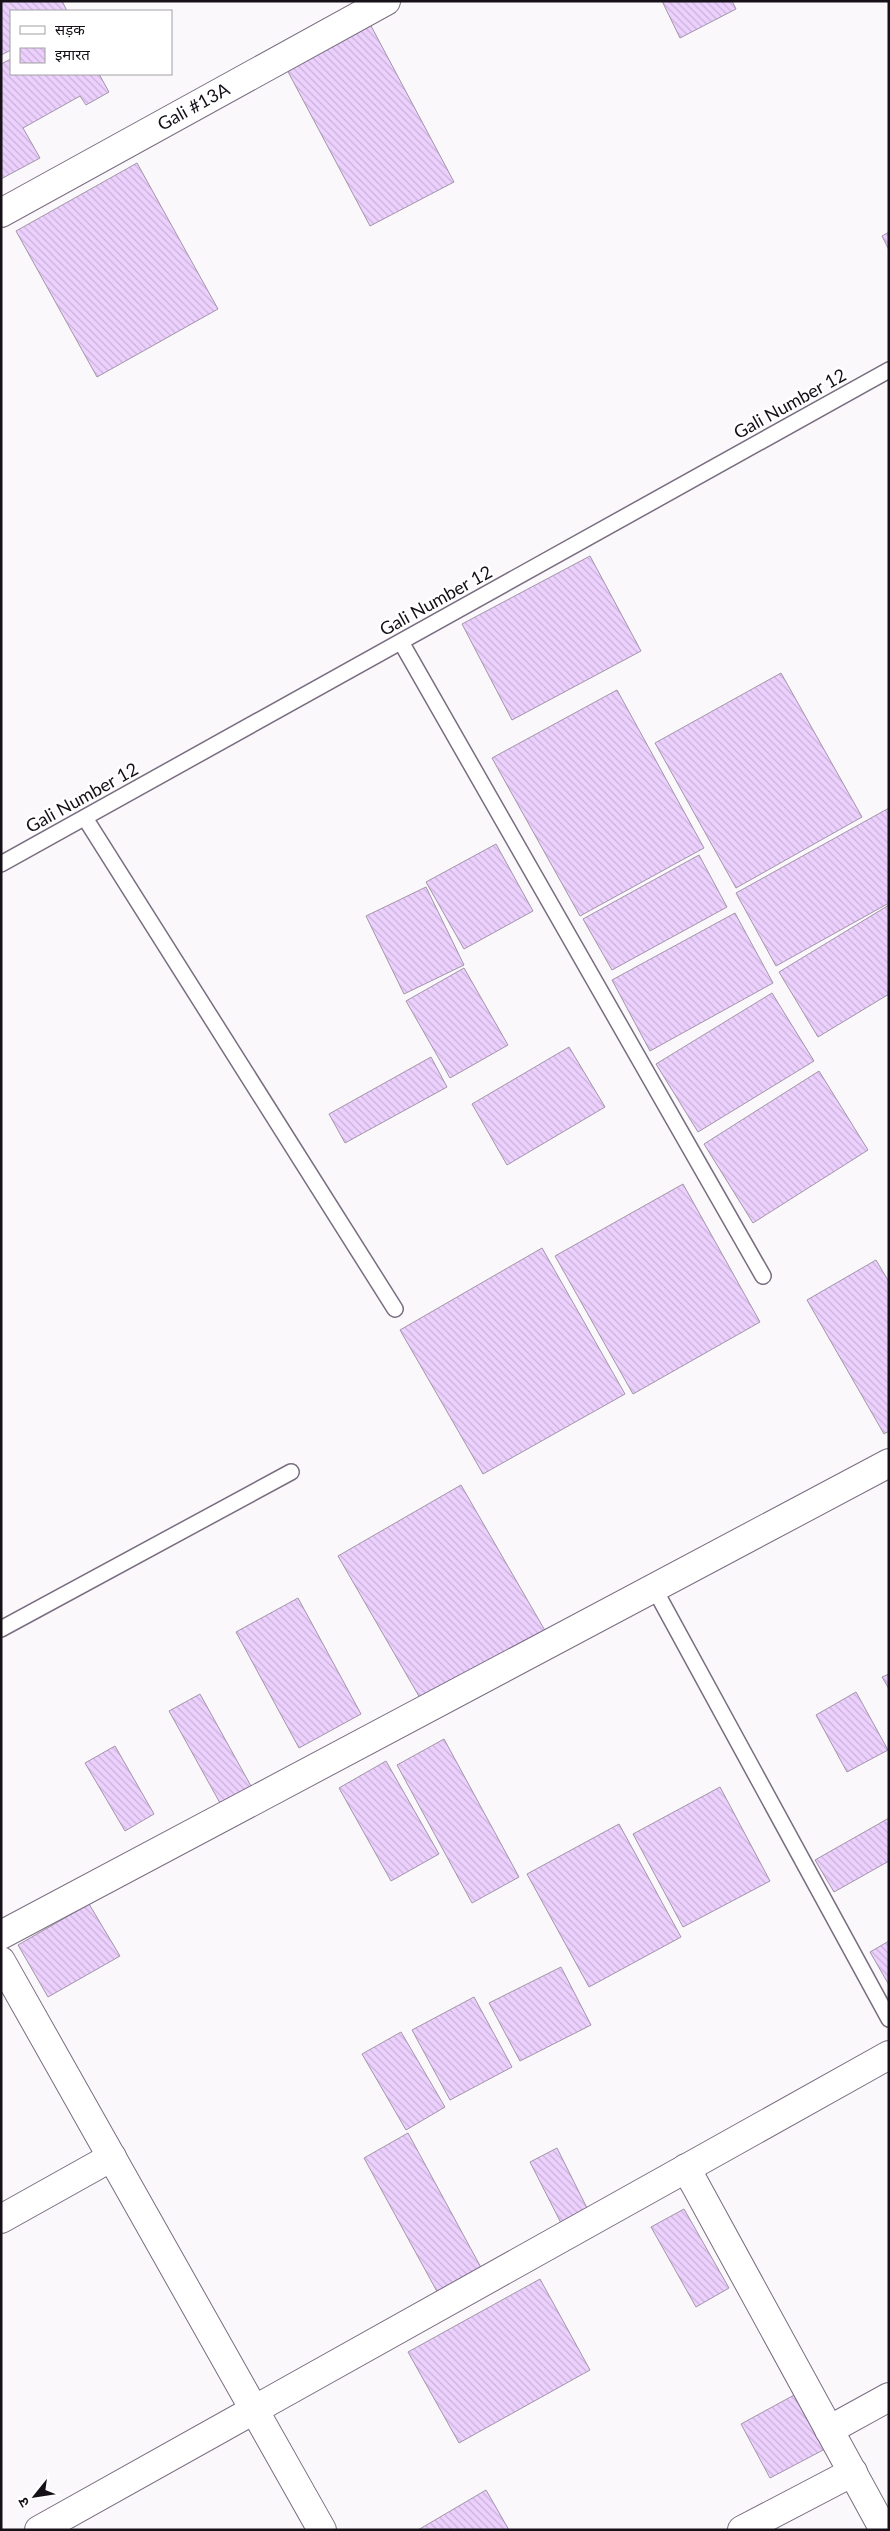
<svg xmlns="http://www.w3.org/2000/svg" width="890" height="2531" font-family="Lato,'Noto Sans Devanagari',sans-serif">
  <defs>
    <pattern id="building-back-hatch" width="6" height="6" patternUnits="userSpaceOnUse" patternTransform="scale(1.25)"><rect width="6" height="6" fill="#ecd0fd"/><path d="M-1 5l2 2M0 0l6 6M5-1l2 2" fill="none" stroke="#cab2d8"/></pattern>
  </defs>
  <rect width="100%" height="100%" fill="#fbf8fc"/>
  <path fill="url(#building-back-hatch)" stroke="#a295a9" d="M1,1H62L67,11H11V50L1,55Z
    M662,1H732L736,9L680,38Z
    M370,24L454,182L370,226L286,68Z
    M11,59V74H99L109,92L86,105L80,96L23,128L40,158L1,179V64Z
    M137,163L218,309L97,377L16,231Z
    M889,232V250L882,236Z
    M590,556L641,651L512,720L462,624Z
    M781,673L862,817L736,888L655,743Z
    M617,690L704,848L580,916L492,758Z
    M889,808V903L776,966L736,893Z
    M496,844L533,911L464,949L426,882Z
    M699,855L727,907L612,970L583,919Z
    M426,887L464,965L404,994L366,916Z
    M889,905V994L818,1037L779,972Z
    M735,913L773,983L650,1051L612,980Z
    M464,968L508,1045L450,1078L406,1001Z
    M772,993L814,1061L698,1132L656,1064Z
    M569,1047L605,1107L507,1165L472,1104Z
    M431,1057L447,1087L345,1143L329,1114Z
    M819,1071L868,1150L753,1223L704,1144Z
    M683,1184L760,1322L633,1394L555,1256Z
    M542,1248L625,1394L483,1474L400,1330Z
    M876,1260L889,1282V1431L884,1434L807,1300Z
    M461,1485L547,1634L424,1705L338,1556Z
    M298,1598L361,1714L299,1748L236,1632Z
    M889,1674V1689L882,1677Z
    M856,1692L888,1750L847,1772L816,1715Z
    M200,1694L251,1786L220,1803L169,1711Z
    M444,1739L519,1877L472,1903L397,1765Z
    M115,1746L154,1814L125,1831L85,1763Z
    M386,1761L439,1854L391,1881L339,1788Z
    M720,1787L770,1881L683,1927L633,1834Z
    M889,1818V1861L834,1892L815,1860Z
    M619,1824L681,1937L589,1987L527,1874Z
    M89,1904L120,1956L48,1997L18,1945Z
    M889,1941V1985L870,1952Z
    M561,1967L591,2025L520,2061L489,2003Z
    M474,1997L512,2067L450,2100L412,2030Z
    M401,2032L445,2107L406,2130L362,2054Z
    M408,2133L484,2273L440,2297L364,2158Z
    M557,2148L589,2212L562,2225L530,2162Z
    M684,2209L729,2288L696,2307L651,2227Z
    M540,2279L590,2370L459,2443L408,2352Z
    M796,2394L825,2449L770,2478L741,2424Z
    M486,2490L509,2530H418Z"/>
  <g fill="none" stroke-linecap="round" stroke-linejoin="round">
    <g stroke="#796d80" stroke-width="18">
      <path id="service" d="M401,642L763,1276
        M85,818L395,1309
        M1,864L889,370
        M654,1588L889,2019
        M1,1629L291,1472"/>
    </g>
    <g stroke="#796d80" stroke-width="30">
      <g id="minor">
        <path id="s1" d="M1,213L386,1"/>
        <path d="M1,1935L889,1463"/>
        <path d="M1,1961L322,2530"/>
        <path d="M686,2168L884,2530"/>
        <path d="M1,2219L112,2157"/>
        <path d="M829,2430L889,2397"/>
        <path d="M39,2530L889,2055"/>
        <path d="M742,2530L853,2472"/>
      </g>
    </g>
    <use href="#service" stroke="#fff" stroke-width="15"/>
    <use href="#minor" stroke="#fff" stroke-width="28"/>
  </g>
  <g text-anchor="middle" stroke-width="5" stroke-linejoin="round" paint-order="stroke">
    <g font-size="18" fill="#161119" stroke="#fff">
      <text dy="6" stroke="none"><textPath href="#s1" startOffset="220">Gali #13A</textPath></text>
      <text transform="translate(790 404) rotate(-29)" y="6">Gali Number 12</text>
      <text transform="translate(436 601) rotate(-29)" y="6">Gali Number 12</text>
      <text transform="translate(82 798) rotate(-29)" y="6">Gali Number 12</text>
    </g>
  </g>
  <rect width="890" height="2531" fill="none" stroke="#161119" stroke-width="5"/>
  <rect x="10" y="10" width="162" height="65" fill="#ffffff" stroke="#a2a0a3"/>
  <rect x="20" y="26" width="25" height="8" fill="#ffffff" stroke="#a2a0a3"/>
  <text x="55" y="35" font-size="15" fill="#161119">सड़क</text>
  <rect x="20" y="48" width="25" height="15" fill="url(#building-back-hatch)" stroke="#a2a0a3"/>
  <text x="55" y="60" font-size="15" fill="#161119">इमारत</text>
  <g transform="translate(35 2496) rotate(240)" stroke="#ffffff" stroke-width="4" paint-order="stroke">
  <path d="M0-4L9 19L0 12L-9 19Z" fill="#161119"/>
  <text y="-8" font-size="14" font-weight="bold" text-anchor="middle" fill="#161119">उ</text>
  </g>
</svg>
